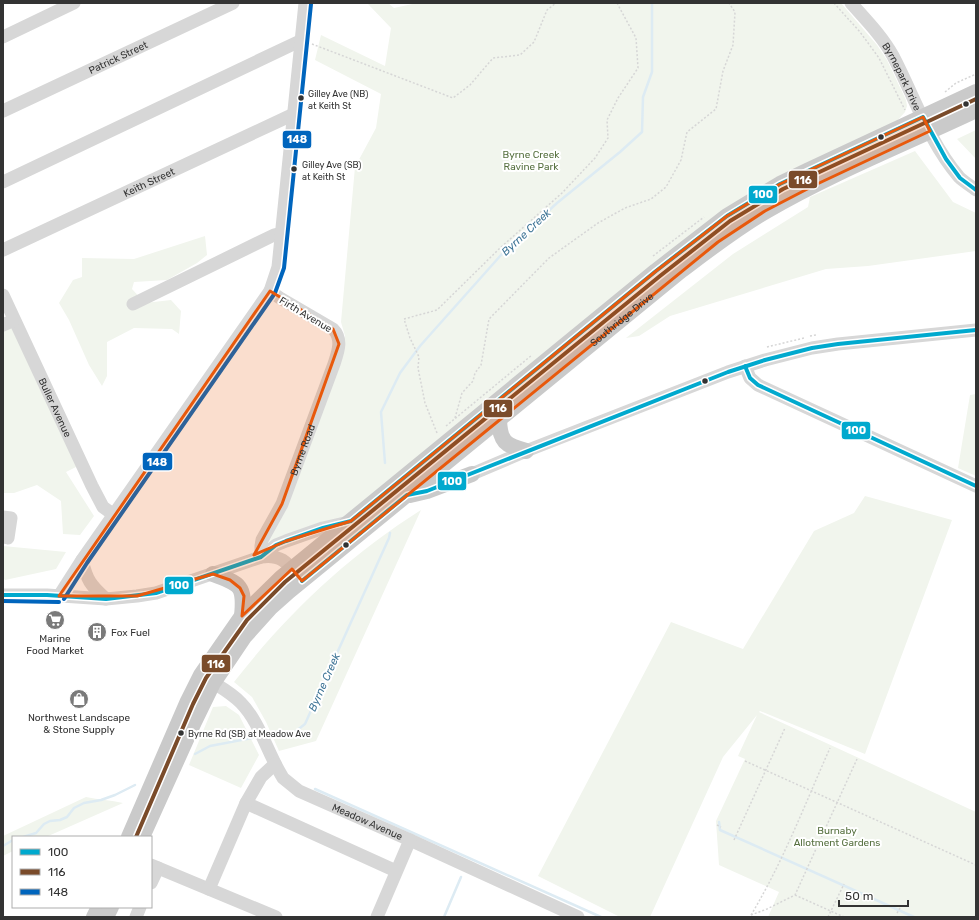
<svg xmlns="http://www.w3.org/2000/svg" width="979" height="920" font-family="Rubik,sans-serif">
  <rect width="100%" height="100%" fill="#fff"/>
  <path fill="#f1f5ed" d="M369,3H388L394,8L417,3H841L877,45L887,60L906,100L907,106L905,112L896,122L806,164L346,517L268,544L266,539L344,343L345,336L341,322L355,167L376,128L381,94L315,60L321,35L385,66L391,28L368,4Z
    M976,130V159L957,139Z
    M915,151L953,202L976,213V251L868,266L826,269L670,316L639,336L626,338L733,254L808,207L810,197Z
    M205,236L207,255L197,263L167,280L134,282L132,289L145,303L171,300L181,311L179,334L172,329L134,328L107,342V376L102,386L89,365L69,320L59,303L73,280L82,277V258L134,259Z
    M11,322L78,466L66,472L94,516L80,535L63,534L61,501L37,485L14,493H3V325Z
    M976,394V476L958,468L970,395Z
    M865,496L952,520L865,754L760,711L759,712L976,812V917H768L779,892L719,865L716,821L745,759L738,756L757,715L723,757L650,917H620L538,876L671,622L743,649L814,531L854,513Z
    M421,510L316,741L279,751L266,722L252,697L234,682C287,614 348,556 421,510Z
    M3,546L66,552L56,569L5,580L3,578Z
    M226,706L239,715L259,755L241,788L189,765L213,707Z
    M86,797C99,800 111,800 123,803L46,837H13V851L3,856V836Z"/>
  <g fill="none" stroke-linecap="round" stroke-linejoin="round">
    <path stroke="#ddebf3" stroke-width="2.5" d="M385,463L381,412L400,373L420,346L501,255L557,203L620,152L642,132L643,97L652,72V3
      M266,736L291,735L305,724L389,538L390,533
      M195,754L210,746L257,737
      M315,789L601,917
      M719,822L720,830L914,917
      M23,837L36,833L44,824L50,821L60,820L67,817L74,808L84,803L101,800L115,795L135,785
      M3,846L13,840
      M444,917L461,877"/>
    <path stroke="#d6d6d6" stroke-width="1.5" stroke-dasharray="2 2" stroke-linecap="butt" d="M834,3L860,32L879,58L905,110
      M312,44L453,98L470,85L493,58L520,55L534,42L547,10L556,3
      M945,92L956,83L976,74
      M653,256L704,217
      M810,336L816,335
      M767,347L804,338
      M455,418L462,393L473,381L475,373L481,365L489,319L549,258L598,223L625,208L651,199L666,187L681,160L687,132L716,109L723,71L733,45L735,12L729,3
      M446,426L532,355
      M437,433L425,403L418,368L419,357L410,338L404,319L437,310L500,248L562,193L595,158L608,138L607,120L618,98L638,68L636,38L617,3
      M745,761L976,865
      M717,825L721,827
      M734,840L785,728
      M795,895L844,917
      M897,913L900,908
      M751,915L767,909L795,895L857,759
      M751,915C783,862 805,804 830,748
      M828,917L844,884
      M975,917L976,915"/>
    <g stroke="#d7d7d7" stroke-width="13">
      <path id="s1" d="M851,3C866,20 882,36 893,56C914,96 929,142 959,177C964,182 971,186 976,190"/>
      <path d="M3,37L74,3"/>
      <path id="s2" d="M3,111L233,3"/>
      <path d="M3,182L302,40"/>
      <path id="s3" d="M3,250L294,114"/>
      <path id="s4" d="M3,295L92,486L103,507L114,515"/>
      <path d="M133,304L274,235L282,233"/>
      <path d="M3,325L14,320"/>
      <path d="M745,366L750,378L758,385L976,486"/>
      <path d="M472,474L526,451L728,372L765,360L812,348L838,344L976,330"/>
      <path d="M3,517L11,518L8,538L3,537"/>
      <path id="s5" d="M261,557V546L262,540L282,504L334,364C338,352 343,339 333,329L280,298L270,291"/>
      <path d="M261,557L276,545L286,541L323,528L349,522"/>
      <path d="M82,560C87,580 90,585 106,599"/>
      <path d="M3,595H47L106,599L137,596L156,593L261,557C280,554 287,562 298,576"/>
      <path d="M59,596L82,560L270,291L278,267L305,3"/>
      <path id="s6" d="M206,678C218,686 231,692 241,703C258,720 267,750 279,771L283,778L299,791L410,840L578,917"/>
      <path d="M275,764L261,777L246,803L396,871"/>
      <path d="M151,865L276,917"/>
      <path d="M151,883L158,868"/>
      <path d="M209,889L246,803"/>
      <path d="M136,917L140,907"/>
      <path d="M377,917L410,840"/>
    </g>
    <g stroke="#cacaca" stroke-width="16">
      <path d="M499,420C500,442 505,445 526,451"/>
      <path d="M410,495L427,491L472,474"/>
      <path d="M213,574C241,584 245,586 242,616"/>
      <path d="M129,837L188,701L201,675L242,616L281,578L656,271L727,216L780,184L807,171L976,92"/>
      <path id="s7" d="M142,837L194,722L213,683L244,637L271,607L289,591L679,272C707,251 735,229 766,211C833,172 906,143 976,110"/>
      <path d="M94,917L99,907"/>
      <path d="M106,917L111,907"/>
    </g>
    <g stroke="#fff" stroke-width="7">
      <path id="bus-1" d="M923,117L946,159L960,178L976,190
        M745,366L750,378L758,385L976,486
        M302,581L407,495L427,491L728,372L765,360L812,348L838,344L976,330
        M3,595H47L106,599L156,593L261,557L276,545L286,541L323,528L351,521L656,271L727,216L780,184L923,117"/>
    </g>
    <g stroke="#fff" stroke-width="7">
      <path id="bus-2" d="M136,837L193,704L206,678L247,620L285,582L660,276L730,221L783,189L976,99"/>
    </g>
    <g stroke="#fff" stroke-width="7">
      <path id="bus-3" d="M64,599L87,563L275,293L284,268L311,4
        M3,601L59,602"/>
    </g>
    <use href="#bus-1" stroke="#00a9ce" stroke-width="4"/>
    <use href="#bus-2" stroke="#7a4b2a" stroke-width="4"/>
    <use href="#bus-3" stroke="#0065bd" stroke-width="4"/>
  </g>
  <path fill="#e8590c" fill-opacity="0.2" stroke="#e8590c" stroke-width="3" stroke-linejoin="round" d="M923,117L930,131L815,185L765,211L718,242L302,581L292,569L242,616L244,596L240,588L230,580L213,574L137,596H59L270,291L333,329L339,344L282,504L254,555L286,541L351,521L656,271L727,216L780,184Z"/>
  <defs>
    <g id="supermarket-disc" transform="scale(1)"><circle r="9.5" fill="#7a7a7a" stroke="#fff"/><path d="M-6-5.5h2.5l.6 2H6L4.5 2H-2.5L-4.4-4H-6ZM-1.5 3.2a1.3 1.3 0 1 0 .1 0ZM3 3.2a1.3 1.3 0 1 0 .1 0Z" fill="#fff"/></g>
    <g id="building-disc" transform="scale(1)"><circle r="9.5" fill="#7a7a7a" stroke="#fff"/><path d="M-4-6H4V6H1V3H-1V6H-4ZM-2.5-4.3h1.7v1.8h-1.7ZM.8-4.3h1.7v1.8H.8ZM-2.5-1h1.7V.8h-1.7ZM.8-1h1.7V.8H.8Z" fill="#fff"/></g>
    <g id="shop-disc" transform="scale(1)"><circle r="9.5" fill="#7a7a7a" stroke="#fff"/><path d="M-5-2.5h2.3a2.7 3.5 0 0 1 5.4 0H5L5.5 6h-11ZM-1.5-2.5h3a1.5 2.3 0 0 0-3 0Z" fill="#fff"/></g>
  </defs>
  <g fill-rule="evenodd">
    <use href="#supermarket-disc" x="55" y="620"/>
    <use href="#building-disc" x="97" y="632"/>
    <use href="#shop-disc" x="79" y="699"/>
  </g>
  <g fill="#333" stroke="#fff" stroke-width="1.5">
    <circle cx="301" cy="98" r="3.5"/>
    <circle cx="966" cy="104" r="3.5"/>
    <circle cx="881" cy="137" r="3.5"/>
    <circle cx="294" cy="169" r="3.5"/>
    <circle cx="705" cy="381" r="3.5"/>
    <circle cx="346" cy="545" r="3.5"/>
    <circle cx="181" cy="733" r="3.5"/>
  </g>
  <g text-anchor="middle" stroke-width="4" stroke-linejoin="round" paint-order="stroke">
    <g font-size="9" fill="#333" stroke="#fff" text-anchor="start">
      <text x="308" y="97">Gilley Ave (NB)<tspan x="308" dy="12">at Keith St</tspan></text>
      <text x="302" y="168">Gilley Ave (SB)<tspan x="302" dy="12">at Keith St</tspan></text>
      <text x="188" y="737">Byrne Rd (SB) at Meadow Ave</text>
    </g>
    <g font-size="10" fill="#333" stroke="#fff">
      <text dy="4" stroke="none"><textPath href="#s2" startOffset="127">Patrick Street</textPath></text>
      <text dy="4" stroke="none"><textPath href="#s1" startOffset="90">Byrnepark Drive</textPath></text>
      <text dy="4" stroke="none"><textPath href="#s3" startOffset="161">Keith Street</textPath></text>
      <text transform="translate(306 314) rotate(31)" y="4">Firth Avenue</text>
      <text dy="4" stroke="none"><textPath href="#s7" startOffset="719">Southridge Drive</textPath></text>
      <text dy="4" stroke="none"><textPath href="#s4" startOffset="124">Buller Avenue</textPath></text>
      <text dy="4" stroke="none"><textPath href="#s5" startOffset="116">Byrne Road</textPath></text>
      <text dy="4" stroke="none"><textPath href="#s6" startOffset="225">Meadow Avenue</textPath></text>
    </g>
    <g font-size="10" fill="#56703f" stroke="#fff">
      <text x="531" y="158">Byrne Creek<tspan x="531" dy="12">Ravine Park</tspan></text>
      <text x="837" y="834">Burnaby<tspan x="837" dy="12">Allotment Gardens</tspan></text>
    </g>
    <g font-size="10" fill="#333" stroke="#fff">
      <text x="111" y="636" text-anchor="start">Fox Fuel</text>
      <text x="55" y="642">Marine<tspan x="55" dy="12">Food Market</tspan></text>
      <text x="79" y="721">Northwest Landscape<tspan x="79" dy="12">&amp; Stone Supply</tspan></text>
    </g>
    <g font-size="11" font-style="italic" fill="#3f7597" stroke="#fff">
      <text transform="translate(526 232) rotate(-43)" y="4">Byrne Creek</text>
      <text transform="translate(324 682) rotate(-66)" y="4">Byrne Creek</text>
    </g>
  </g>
  <g stroke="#fff" stroke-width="1.5">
    <rect x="282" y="130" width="30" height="19" rx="4" fill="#0065bd"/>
    <rect x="788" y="170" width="30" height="19" rx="4" fill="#7a4b2a"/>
    <rect x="748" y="185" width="30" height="19" rx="4" fill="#00a9ce"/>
    <rect x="483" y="399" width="30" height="19" rx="4" fill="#7a4b2a"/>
    <rect x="841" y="421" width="30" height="19" rx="4" fill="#00a9ce"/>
    <rect x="142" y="452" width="31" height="19" rx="4" fill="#0065bd"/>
    <rect x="437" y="471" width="30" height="20" rx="4" fill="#00a9ce"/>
    <rect x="164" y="576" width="30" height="19" rx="4" fill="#00a9ce"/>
    <rect x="201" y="654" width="30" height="19" rx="4" fill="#7a4b2a"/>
  </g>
  <g font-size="11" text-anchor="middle" font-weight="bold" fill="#fff">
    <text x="297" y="143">148</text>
    <text x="803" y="184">116</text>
    <text x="763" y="198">100</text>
    <text x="498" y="412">116</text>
    <text x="856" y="434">100</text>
    <text x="157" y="466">148</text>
    <text x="452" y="485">100</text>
    <text x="179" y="589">100</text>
    <text x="216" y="668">116</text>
  </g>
  <rect width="979" height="920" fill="none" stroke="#333333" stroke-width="8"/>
  <rect x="12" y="836" width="140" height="72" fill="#ffffff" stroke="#adadad"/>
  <rect x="20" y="849" width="20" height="6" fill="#00a9ce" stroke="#adadad"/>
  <text x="48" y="856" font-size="12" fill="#333333">100</text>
  <rect x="20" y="869" width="20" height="6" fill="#7a4b2a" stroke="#adadad"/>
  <text x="48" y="876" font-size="12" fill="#333333">116</text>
  <rect x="20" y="889" width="20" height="6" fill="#0065bd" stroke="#adadad"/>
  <text x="48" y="896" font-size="12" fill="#333333">148</text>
  <path d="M839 900v6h69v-6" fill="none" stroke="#333333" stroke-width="2"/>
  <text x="845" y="900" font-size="12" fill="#333333" stroke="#ffffff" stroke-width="3" paint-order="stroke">50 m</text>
</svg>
